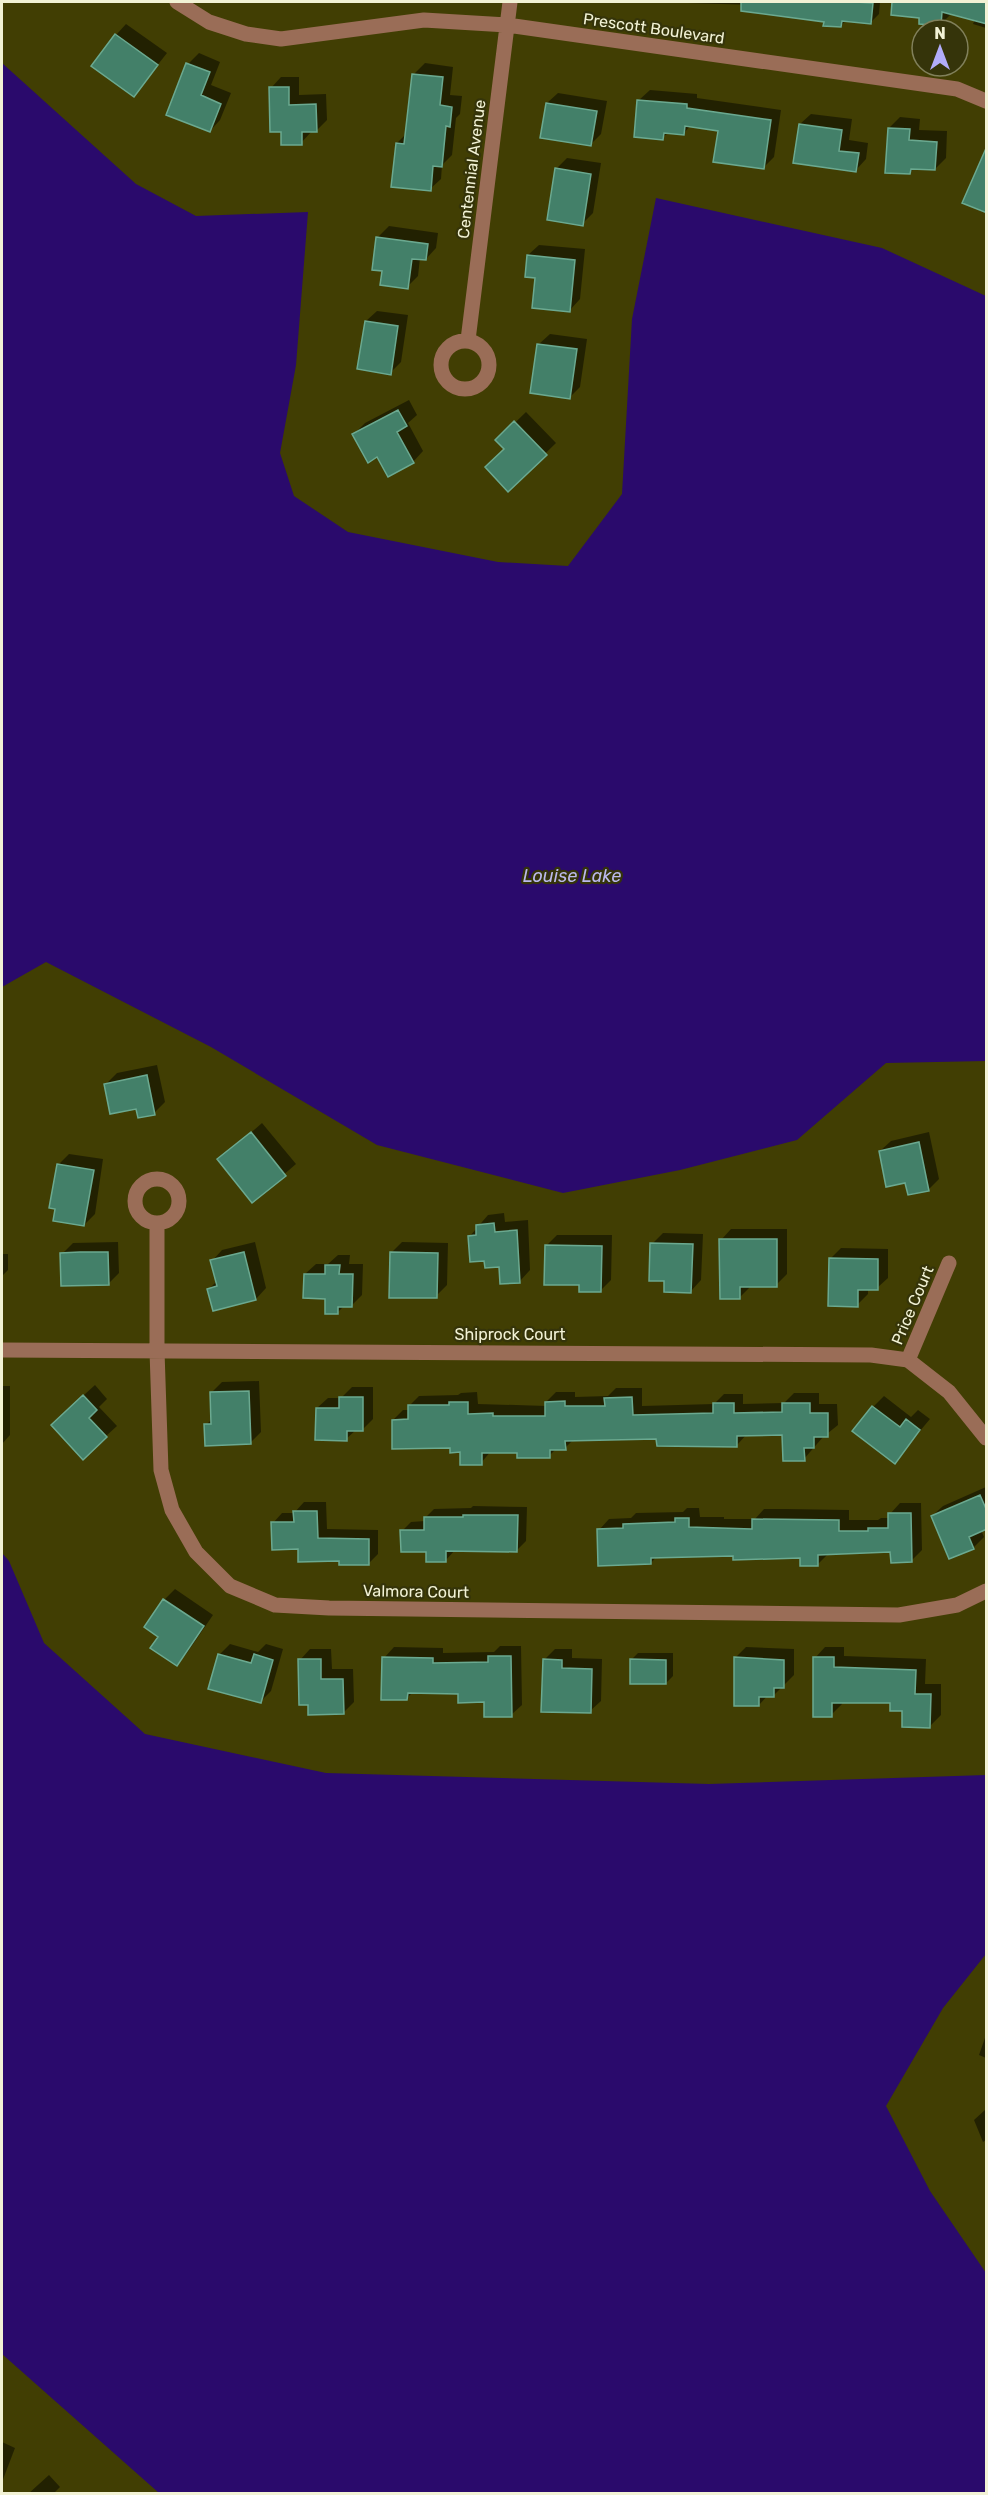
<svg xmlns="http://www.w3.org/2000/svg" width="988" height="2495" font-family="Rubik,sans-serif">
  <rect width="100%" height="100%" fill="#413e03"/>
  <path fill="#2a0a6c" d="M2,63L136,184L196,216L308,212L296,365L280,453L294,496L348,532L498,562L568,566L622,494L632,319L656,198L882,248L986,296V1061L886,1063L797,1140L680,1170L563,1193L377,1145L211,1047L46,962L2,987Z
    M2,1553L9,1561L44,1643L145,1734L326,1773L709,1784L986,1775V1954L943,2008L886,2106L930,2191L986,2273V2493H159L2,2354Z"/>
  <path fill="#0007" d="M654,2H880L879,14L870,23L846,20L841,26L755,5Z
    M894,2H986V28L973,24L975,19L952,13L940,25L921,17L893,14Z
    M126,24L167,53L134,95L116,35Z
    M199,53L220,62L211,85L231,93L220,120L210,131L188,64Z
    M425,63L453,67L450,95L462,96L460,114L456,118L452,155L442,165L441,179L430,189L397,143L407,133L414,74Z
    M281,77H299V95L326,94L327,120L316,131H312L301,143L282,131L271,88Z
    M650,90L697,94V98L781,110L774,157L763,168L719,130L691,125L684,133L669,132L662,138L639,100Z
    M558,93L607,101L601,134L590,145L547,103Z
    M811,114L852,119L849,140L868,143L866,159L856,170L800,124Z
    M900,117L920,119L919,130L947,131L946,158L935,169L915,167L910,173L889,128Z
    M567,158L601,163L593,213L582,224L556,169Z
    M389,226L438,233L436,248L426,259L420,258L418,276L407,287L384,270L373,269L378,237Z
    M539,245L585,249L580,299L570,310L536,276L528,255Z
    M377,311L408,315L401,362L390,373L366,321Z
    M550,334L587,339L580,387L570,397L539,344Z
    M409,400L417,415L408,423L423,451L413,462L378,455L354,434L365,423Z
    M526,412L556,443L508,490L506,448L497,440Z
    M157,1065L165,1102L154,1113L137,1107L106,1084L117,1073Z
    M262,1123L296,1164L253,1201L219,1160Z
    M929,1132L939,1179L929,1189L906,1181L880,1151L891,1141Z
    M69,1154L103,1159L95,1214L84,1225L58,1165Z
    M504,1213L505,1222L528,1220L530,1270L520,1281L500,1266L485,1260L470,1236L488,1215Z
    M731,1229H787V1274L776,1285L751,1286L740,1297L721,1240Z
    M663,1233L703,1234L701,1280L691,1291L652,1244Z
    M557,1235H612L611,1280L600,1291L580,1284L546,1246Z
    M118,1242L119,1273L108,1284L62,1254L73,1243Z
    M255,1242L266,1288L256,1299L209,1289L217,1281L212,1261L222,1250Z
    M402,1242L448,1243L447,1285L436,1296L391,1253Z
    M841,1248L888,1249V1278L877,1288H868V1294L857,1305L830,1259Z
    M2,1254H8V1270L2,1276Z
    M338,1255H350L349,1264H363L362,1295L352,1305H345L337,1313L305,1274L316,1264H328Z
    M259,1381L261,1432L250,1443L206,1425L212,1419L211,1393L222,1382Z
    M95,1385L107,1399L99,1407L117,1426L83,1457L63,1414Z
    M2,1386H10V1435L2,1444Z
    M352,1387H373V1419L362,1430H356L346,1439L317,1408L328,1398H341Z
    M616,1388H642V1406L714,1404L724,1394H743V1404L784,1403L794,1393H819V1404H837L838,1425L823,1437L804,1459L784,1434H747L737,1445L658,1438L573,1440L565,1448H557L549,1456L518,1451H491L481,1463L461,1451L393,1420L403,1410H410L409,1406L419,1396L458,1395L461,1393L477,1392L478,1404L547,1406L546,1402L556,1392H575V1397L608,1396Z
    M884,1396L911,1417L918,1410L930,1419L894,1462L873,1407Z
    M986,1487V1528L981,1530L984,1537L973,1548L932,1516L943,1506Z
    M304,1502H326L327,1529L378,1530V1554L368,1564L341,1560L300,1548L273,1523L282,1513H294Z
    M900,1503H921L922,1550L911,1561L892,1551L828,1554L818,1564L801,1557L734,1555L657,1556L651,1563L599,1530L609,1519L631,1518L636,1513L683,1512L687,1508H699L700,1517H724V1519H755L764,1509H787L849,1510V1520H878L881,1518H890V1514Z
    M473,1506L527,1507L526,1541L517,1550H455L446,1560L402,1531L411,1522L425,1521V1518L434,1509L471,1508Z
    M175,1589L213,1615L187,1653L177,1664L164,1600Z
    M230,1644L258,1652L266,1644L283,1649L271,1691L260,1702L219,1655Z
    M500,1646H521L522,1705L511,1715L486,1701L460,1692H413L407,1698L384,1658L394,1647L443,1648V1653L494,1652Z
    M746,1647L794,1649V1675L774,1695H768L759,1705L736,1657Z
    M825,1647H844V1656L926,1659L925,1684H941V1715L930,1726L891,1701H842V1704L831,1715L815,1658Z
    M310,1649H331L332,1669H353L354,1702L343,1713L300,1660Z
    M555,1649H572V1658L602,1659L601,1701L590,1711L544,1660Z
    M638,1653H673V1676L666,1683L631,1660Z
    M986,2035V2058L979,2055Z
    M986,2109V2140L983,2142L974,2120Z
    M2,2442L15,2448L2,2482Z
    M49,2475L60,2487L53,2494H28Z"/>
  <path fill="#438069" stroke="#6ba990" stroke-width="1.5" d="M741,2H855L873,3L871,24L842,21L841,27L823,26L824,22L741,11Z
    M892,2H987V24L942,12L941,26L919,24V18L891,15Z
    M115,34L158,65L134,97L91,66Z
    M186,63L210,72L201,95L221,104L210,132L166,115Z
    M412,74L443,77L440,105L452,107L450,127L446,126L442,167L433,166L431,191L391,187L396,143L404,144Z
    M269,87H289V105L316,104L317,132H302V145H281V132H270Z
    M637,100L687,104V108L771,120L764,169L713,162L718,131L685,126L684,135L664,133L663,140L634,137Z
    M546,103L597,111L591,146L540,138Z
    M799,124L842,130L839,151L859,153L856,172L793,163Z
    M888,128L910,129L909,140L937,142L935,170L911,169L910,174L885,173Z
    M987,146V213L962,203Z
    M555,168L591,174L583,226L547,220Z
    M376,237L428,244L426,260L412,259L408,289L380,285L382,271L372,270Z
    M527,255L575,260L570,312L532,308L535,278L525,277Z
    M365,321L398,326L391,375L357,369Z
    M537,344L577,349L570,399L530,393Z
    M398,410L407,426L397,432L414,463L388,477L377,457L368,463L352,434Z
    M514,421L547,455L508,492L485,467L504,449L495,440Z
    M147,1075L155,1115L138,1118L136,1109L110,1114L104,1084Z
    M251,1132L286,1176L252,1203L217,1159Z
    M919,1142L929,1191L908,1195L905,1183L886,1187L879,1151Z
    M57,1164L94,1170L84,1226L53,1221L55,1209L49,1208Z
    M494,1223L495,1232L517,1230L520,1283L500,1284L499,1267L485,1268L484,1261L470,1262L468,1236L476,1235V1225Z
    M719,1239H777V1287H740V1299H720Z
    M650,1243L693,1244L691,1293L664,1292V1281H649Z
    M545,1245L602,1246L601,1292H579V1285H544Z
    M80,1252H108L109,1285L61,1286L60,1253Z
    M244,1252L256,1300L213,1311L207,1289L217,1286L210,1260Z
    M390,1252L438,1253L437,1298H389Z
    M829,1258L878,1259V1290H858V1307L828,1306Z
    M325,1265H340L339,1274H353L352,1307H338V1314H325V1299L303,1298L304,1274H325Z
    M249,1391L251,1444L205,1446L204,1424H211L210,1392Z
    M83,1395L97,1410L89,1418L107,1437L83,1460L51,1425Z
    M339,1397H363V1431H347V1441L315,1440L316,1408H339Z
    M632,1397L633,1415L713,1413V1403H734V1413L782,1412V1403H810V1413H828V1437H814V1448H804L805,1461H783L782,1435L737,1436V1447L657,1446L656,1439L565,1441L566,1450H550V1458H517V1453H482V1465H460V1452L450,1453V1448L392,1449V1420L408,1419V1405H449V1402H468V1414L493,1413V1416H545V1402L565,1401V1406H605L604,1398Z
    M872,1406L900,1427L906,1419L920,1430L895,1464L852,1431Z
    M980,1495L987,1511V1529L969,1537L974,1549L949,1559L931,1516Z
    M293,1511H317L318,1538L369,1539V1565H339V1561L298,1562V1549L272,1550L271,1522H294Z
    M888,1513H911L912,1562L891,1563L890,1552L818,1555V1566H800V1558L733,1560V1556L651,1558V1564L598,1566L597,1529L623,1528V1524L675,1522V1518H689V1527L752,1529V1519L839,1520V1531H868V1528H888Z
    M463,1515H518L517,1552L446,1551V1562H426V1552H401L400,1530H424V1517H463Z
    M163,1599L204,1626L177,1666L150,1648L158,1637L144,1627Z
    M218,1654L251,1663L254,1654L273,1660L261,1703L208,1689Z
    M488,1656H511L512,1717H484V1702L458,1703V1694L408,1693L407,1700H381L382,1657L433,1658V1663L488,1662Z
    M734,1657L784,1660V1688H774V1697H759V1706H734Z
    M813,1657H834V1667L916,1670L915,1694H931L930,1728L902,1727V1711H890V1703H832V1717H813Z
    M298,1659H321V1679H343L344,1714L308,1715V1705H299Z
    M543,1659L562,1660V1668L592,1669L591,1713L541,1712Z
    M630,1659L666,1660V1684H630Z"/>
  <g fill="none" stroke-linecap="round" stroke-linejoin="round">
    <path stroke="#9a6d57" stroke-width="15" d="M177,2L209,22L246,34L281,39L424,20L507,25L957,89L986,101
      M468,340L510,2
      M441 365a24 24 0 1 1 48 0a24 24 0 1 1-48 0Z
      M135 1201a22 22 0 1 1 44 0a22 22 0 1 1-44 0Z
      M157,1223V1351L161,1470L172,1510L196,1552L230,1586L275,1605L329,1608L899,1615L957,1605L986,1591
      M2,1350L871,1355L908,1360L949,1392L986,1438
      M908,1360L949,1263"/>
  </g>
  <g text-anchor="middle" stroke-width="4.5" stroke-linejoin="round" paint-order="stroke">
    <g font-size="16" fill="#f2f2d5" stroke="#35340a">
      <text transform="translate(654 28) rotate(8)" y="6">Prescott Boulevard</text>
      <text transform="translate(471 169) rotate(-83)" y="6">Centennial Avenue</text>
      <text transform="translate(912 1305) rotate(-67)" y="6">Price Court</text>
      <text x="510" y="1340">Shiprock Court</text>
      <text transform="translate(416 1591) rotate(1)" y="6">Valmora Court</text>
    </g>
    <g font-size="18" font-style="italic" fill="#bbb9ec" stroke="#35340a">
      <text x="572" y="882">Louise Lake</text>
    </g>
  </g>
  <rect width="988" height="2495" fill="none" stroke="#f2f2d5" stroke-width="6"/>
  <g transform="translate(940 48)"><circle r="28" fill="#35340a" stroke="#81805b" stroke-width="1.5"/>
  <path d="M0-4.5L10 22L0 15L-10 22Z" fill="#b2adf9"/>
  <text y="-9" font-size="16" font-weight="bold" text-anchor="middle" fill="#f2f2d5">N</text>
  </g>
</svg>
